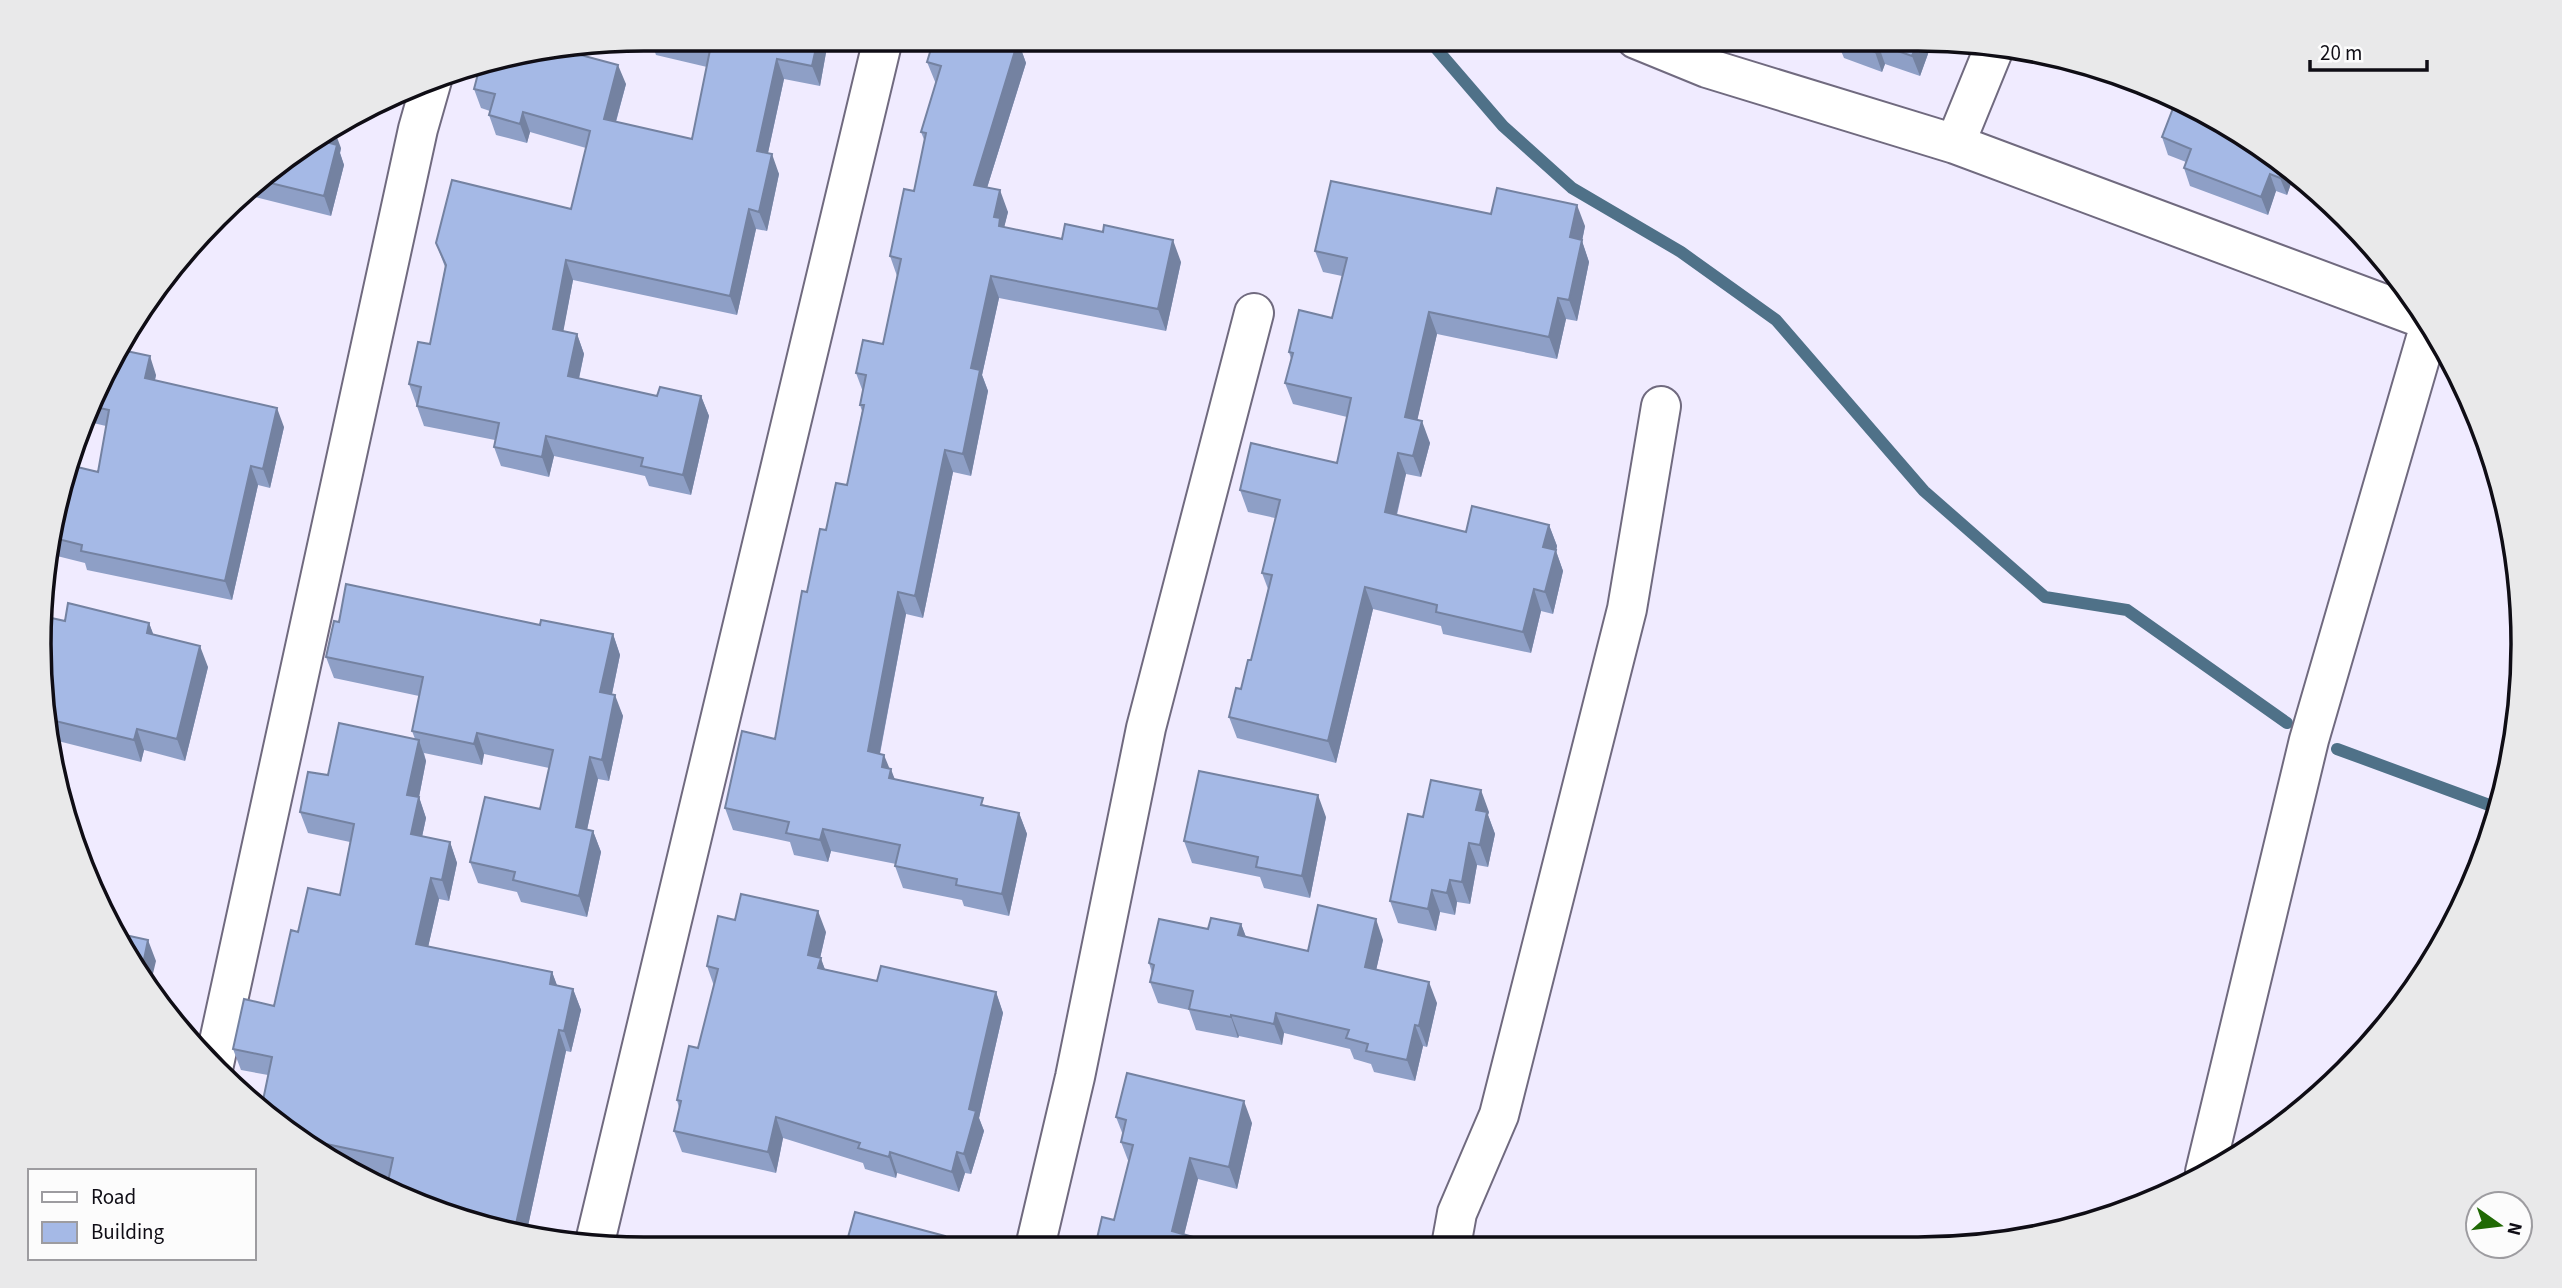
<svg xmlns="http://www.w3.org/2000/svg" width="2562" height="1288" font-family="'Source Sans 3',sans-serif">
  <rect width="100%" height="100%" fill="#f0ebff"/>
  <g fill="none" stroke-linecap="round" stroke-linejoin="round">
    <path stroke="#4f7188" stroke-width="12" d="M1428,39L1503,126L1572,188L1681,252L1776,320L1924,491L2045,597L2127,610L2287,723
      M2337,749L2500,809"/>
    <g stroke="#706a7f" stroke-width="42">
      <path id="street" d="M1636,39L1707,68L1955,144L2427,320
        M1955,144L1995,46
        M213,1069L418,129L432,80
        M2205,1172L2309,740L2430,324
        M594,1246L883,39
        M1451,1246L1457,1213L1499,1115L1627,609L1661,406
        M1035,1247L1075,1077L1146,728L1254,313"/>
    </g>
    <use href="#street" stroke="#fff" stroke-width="38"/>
  </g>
  <path fill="#8e9fc6" d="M650,38L825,39L827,47L820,86L784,79L768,153L779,174L767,231L756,229L737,315L573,280L563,331L577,334L584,354L579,379L657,396H701L709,416L691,495L649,486L645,476L554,456L549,477L501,466L494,447L495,440L424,426L409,384L430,344L445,267L436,243L571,209L586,148L530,132L527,143L496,135L489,115L490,111L481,108L474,89L479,68L476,66L572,50L571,53L626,84L616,122L692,139L707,67L656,55Z
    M1822,40H1933L1920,76L1885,64L1882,72L1844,58L1839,46Z
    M1018,41L1026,63L987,188L1008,212L1004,227L1181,262L1166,331L999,298L982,375L988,391L971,476L953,472L923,618L906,614L880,754L895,779L985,805L1019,813L1027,834L1009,916L964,906L962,900L903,888L895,866L896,864L831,851L828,862L794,855L790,842L733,830L725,808L775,739L807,592L826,530L847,485L862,411L860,405L863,392L856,373L883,344L897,276L890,256L914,191L925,142L921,132L936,84L927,62Z
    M2068,58L2074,59L2106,71V72Z
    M2162,137L2286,163L2295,172L2287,195L2276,191L2268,215L2190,186L2184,168L2186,162L2168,155Z
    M341,148L340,153L344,165L331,216L243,194L275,164Z
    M1491,214L1585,226L1582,241L1589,262L1577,321L1566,319L1557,359L1437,334L1417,420L1430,443L1421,477L1406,474L1397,515L1466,532L1549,525L1557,546L1556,551L1563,571L1553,614L1541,611L1531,653L1443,634L1441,626L1373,609L1336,763L1237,738L1229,717L1241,689L1251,660L1268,589L1262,573L1275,518L1248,512L1240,490L1337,463L1347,417L1293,404L1285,383L1291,359L1289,352L1332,318L1342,276L1323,272L1315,251Z
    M118,347L117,349L156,375L155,380L284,427L270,488L258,485L232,600L87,570L85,563L49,554L50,525L98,472L106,426L89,422Z
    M47,617L65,621L149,623L153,634L208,667L185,761L144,750L141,762L54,740L47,719L49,710L44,709Z
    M339,622L540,625L613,634L620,655L612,694L623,716L609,781L598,779L587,830L593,831L601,852L587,917L521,902L517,892L478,883L470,862L540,809L549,768L484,754L482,765L424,753L426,761L419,797L426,818L422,837L450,842L457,863L449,901L439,899L428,947L552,972L557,986L573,989L581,1010L571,1052L566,1051L526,1235L488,1229L389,1177L351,1169L262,1105L268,1075L241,1070L233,1049L274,1006L298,932L340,895L350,842L308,833L300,812L328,775L415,739L412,731L419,696L334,678L326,657Z
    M1489,812L1488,815L1495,834L1488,867L1477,865L1470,904L1457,902L1455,915L1440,912L1436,931L1398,923L1390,901L1423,817Z
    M1326,817L1310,898L1264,888L1260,877L1192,863L1184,841Z
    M1241,924L1246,937L1308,951L1383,940L1376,970L1437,1003L1427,1047L1423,1046L1415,1081L1374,1072L1371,1064L1354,1059L1350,1049L1284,1033L1282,1045L1239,1036L1238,1038L1196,1030L1189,1010L1158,1003L1150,982L1152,973L1149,963L1208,929Z
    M826,932L820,958L825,969L877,981L996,992L1003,1013L979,1118L984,1131L971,1174L965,1173L959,1192L897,1173L896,1178L865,1169L863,1163L783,1138L776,1173L682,1152L674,1131L679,1108L677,1100L698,1048L714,986L707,966Z
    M1116,1117L1252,1123L1237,1189L1198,1179L1184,1235L1214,1243L1215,1246L1095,1247L1114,1220L1129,1163L1121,1142L1123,1135Z"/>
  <path fill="#7482a1" d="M818,39H825L827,47L820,86L812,66Z
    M1919,40H1933L1920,76L1912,56Z
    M1018,41L1026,63L981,207L974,185Z
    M1878,44L1885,64L1882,72L1875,52Z
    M777,59L784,79L764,171L757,151Z
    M618,65L626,84L611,139L604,119Z
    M523,112L530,132L527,143L520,124Z
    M335,132L341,148L340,153L344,165L331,216L324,196L330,143L332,133Z
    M772,154L779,174L767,231L759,212Z
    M2286,163L2295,172L2287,195L2280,178Z
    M2270,174L2276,191L2268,215L2261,197Z
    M1000,190L1008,212L1004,228L1008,240L994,217Z
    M1577,205L1585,226L1582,241L1589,262L1577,321L1569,300L1570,237Z
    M749,209L756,229L737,315L730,296Z
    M1173,240L1181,262L1166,331L1158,309Z
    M566,260L573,280L560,349L553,329Z
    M991,276L999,298L982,375L988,391L971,476L963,454L971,368Z
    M1558,298L1566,319L1557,359L1549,337Z
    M1429,312L1437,334L1413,439L1405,417Z
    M577,334L584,354L575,396L568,376Z
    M150,356L156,375L151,397L145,378Z
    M701,396L709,416L691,495L683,475Z
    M277,408L284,427L270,488L263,469Z
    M1422,421L1430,443L1421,477L1413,456Z
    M546,436L554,456L549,477L542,457Z
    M945,450L953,472L923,618L915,596Z
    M1398,453L1406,474L1392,533L1385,512Z
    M251,466L258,485L232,600L225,581Z
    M1549,525L1557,546L1556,551L1563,571L1553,614L1545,592L1543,547Z
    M1365,587L1373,609L1336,763L1328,741Z
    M1534,589L1541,611L1531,653L1523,632Z
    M898,592L906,614L876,773L868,751Z
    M149,623L157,644L147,633Z
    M613,634L620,655L608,713L600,692Z
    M200,646L208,667L185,761L177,739Z
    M615,695L623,716L609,781L602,760Z
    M137,729L144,750L141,762L134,740Z
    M477,733L484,754L482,765L474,744Z
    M419,740L426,761L419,797L426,818L418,855L411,834L407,795Z
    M884,755L891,772V769L899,791L882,767Z
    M590,757L598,779L583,848L576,827Z
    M1481,790L1489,812L1488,815L1495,834L1488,867L1480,845L1476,810Z
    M1318,795L1326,817L1310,898L1302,876Z
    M1019,813L1027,834L1009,916L1002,894Z
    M823,829L831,851L828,862L820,840Z
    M593,831L601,852L587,917L579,896Z
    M450,842L457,863L449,901L442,880Z
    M1469,843L1477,865L1470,904L1462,882Z
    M431,878L439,899L424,965L416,944Z
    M1450,880L1457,902L1455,915L1447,893Z
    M1432,890L1440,912L1436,931L1428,909Z
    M818,911L826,932L816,976L808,955Z
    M1376,919L1383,940L1372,988L1365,967Z
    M1241,924L1249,945L1238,935Z
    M148,940L156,961L151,982L142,969Z
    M821,958L828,979L818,968Z
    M552,972L560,993L550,984Z
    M1429,982L1437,1003L1427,1047L1419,1026Z
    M573,989L581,1010L571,1052L564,1031Z
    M996,992L1003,1013L979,1118L984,1131L971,1174L964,1154L969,1109Z
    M1276,1013L1284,1033L1282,1045L1274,1024Z
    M1231,1015L1239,1036L1238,1038L1231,1017Z
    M1415,1025L1423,1046L1415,1081L1407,1060Z
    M559,1030L566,1051L526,1235L514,1233Z
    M1244,1101L1252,1123L1237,1189L1229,1167Z
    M776,1117L783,1138L776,1173L768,1152Z
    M890,1152L897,1173L896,1178L889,1157Z
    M957,1152L965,1173L959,1192L952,1172Z
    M1190,1158L1198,1179L1181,1247L1172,1231Z
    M945,1236L950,1247H942Z"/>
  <path fill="#a5b9e6" stroke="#7482a1" stroke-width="2" d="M662,39H818L812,66L777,59L757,151L772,154L759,212L749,209L730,296L566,260L553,329L577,334L568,376L657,396L660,387L701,396L683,475L641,466L643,458L546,436L542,457L494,447L499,423L417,406L421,387L409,384L418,342L430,344L446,265L436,243L452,180L571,209L590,131L523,112L520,124L489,115L495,94L474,89L480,66L566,51L618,65L604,119L692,139L710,50Z
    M934,39H1011L1018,41L974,185L1000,190L994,217L1000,218L999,226L1062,239L1065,224L1103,232L1104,225L1173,240L1158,309L991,276L971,368L980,370L963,454L945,450L915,596L898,592L868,751L884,755L882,767L891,769L889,778L983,798L981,805L1019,813L1002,894L956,885L957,879L895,866L900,845L823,829L820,840L786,833L789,822L725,808L742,731L775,739L802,591L807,592L820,529L826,530L836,483L847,485L864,405H860L866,375L856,373L863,340L883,344L901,259L890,256L904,189L914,191L926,133L921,132L941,66L927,62Z
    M1841,40H1919L1912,56L1878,44L1875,52Z
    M2177,98L2185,101L2286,163L2280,178L2270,174L2261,197L2184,168L2191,149L2162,137Z
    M332,133L330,143L337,145L324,196L258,180L275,164Z
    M1331,181L1491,214L1497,188L1577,205L1570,237L1582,240L1569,300L1558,298L1549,337L1429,312L1405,417L1422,421L1413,456L1398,453L1385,512L1466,532L1472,506L1549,525L1543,547L1556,550L1545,592L1534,589L1523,632L1436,612L1437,605L1365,587L1328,741L1229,717L1236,688L1241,689L1248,660H1251L1272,575L1262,573L1280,500L1240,490L1251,443L1337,463L1351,398L1285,383L1293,353L1289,352L1299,310L1332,318L1347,258L1315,251Z
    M117,349L150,356L145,378L277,408L263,469L251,466L225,581L81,551L82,545L50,537V525L73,466L98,472L109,410L95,407Z
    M346,584L540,625L541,620L613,634L600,692L615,695L602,760L590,757L576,827L593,831L579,896L513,880L515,872L470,862L485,797L540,809L553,750L477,733L474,744L412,731L423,677L326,657L334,621L339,622Z
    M68,603L149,623L147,633L200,646L177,739L137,729L134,740L47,719L53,691L45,690L47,617L65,621Z
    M339,723L419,740L407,795L419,797L411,834L450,842L442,880L431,878L416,944L552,972L550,984L573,989L564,1031L559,1030L514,1233L488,1229L386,1191L393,1158L312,1141L262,1105L272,1057L233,1049L244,999L274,1006L291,930L298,932L308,888L340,895L354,824L300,812L308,772L328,775Z
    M1199,771L1318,795L1302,876L1256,867L1258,857L1184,841Z
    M1431,780L1481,790L1476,810L1487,812L1480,845L1469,843L1462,882L1450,880L1447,893L1432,890L1428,909L1390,901L1408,814L1423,817Z
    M741,894L818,911L808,955L821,958L818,968L877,981L881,966L996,992L969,1109L976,1111L964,1154L957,1152L952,1172L890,1152L889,1157L858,1148L860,1143L776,1117L768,1152L674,1131L681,1101L677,1100L689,1046L698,1048L718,969L707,966L718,916L735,920Z
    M1318,905L1376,919L1365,967L1429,982L1419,1026L1415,1025L1407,1060L1366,1051L1368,1044L1346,1038L1349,1030L1276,1013L1274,1024L1231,1015V1017L1189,1009L1193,991L1150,982L1154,965L1149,963L1159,919L1208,929L1211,918L1241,924L1238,935L1308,951Z
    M116,933L148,940L142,969Z
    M1127,1073L1244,1101L1229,1167L1190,1158L1172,1231L1214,1243L1213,1246L1095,1247L1102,1217L1114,1220L1133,1145L1121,1142L1126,1120L1116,1117Z
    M855,1212L945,1236L942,1247L845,1248Z"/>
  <path d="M0 0H2562V1288H0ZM644 51H1918A593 593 0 0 1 2511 644V644A593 593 0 0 1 1918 1237H644A593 593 0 0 1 51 644V644A593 593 0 0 1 644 51Z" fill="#e9e9ea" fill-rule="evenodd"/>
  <path fill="none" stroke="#0f0d15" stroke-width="3.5" d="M644 51H1918A593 593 0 0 1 2511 644V644A593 593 0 0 1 1918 1237H644A593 593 0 0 1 51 644V644A593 593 0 0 1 644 51Z"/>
  <rect x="28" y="1169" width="228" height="91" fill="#fcfcfc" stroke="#9d9ca0" stroke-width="2"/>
  <rect x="42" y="1192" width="35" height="10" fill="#ffffff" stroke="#9d9ca0" stroke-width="2"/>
  <text x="91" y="1204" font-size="21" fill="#0f0d15">Road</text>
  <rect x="42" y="1222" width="35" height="21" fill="#a5b9e6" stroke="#9d9ca0" stroke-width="2"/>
  <text x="91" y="1239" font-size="21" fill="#0f0d15">Building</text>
  <g transform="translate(2499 1225) rotate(104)"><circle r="33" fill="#fcfcfc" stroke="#9d9ca0" stroke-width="2"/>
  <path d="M0-5L12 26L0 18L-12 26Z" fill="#206904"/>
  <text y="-10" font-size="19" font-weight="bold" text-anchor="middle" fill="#0f0d15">N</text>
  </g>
  <path d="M2310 60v10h117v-10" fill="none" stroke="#0f0d15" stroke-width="3.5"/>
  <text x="2320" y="60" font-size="21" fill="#0f0d15" stroke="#fcfcfc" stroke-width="5" paint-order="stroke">20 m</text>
</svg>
